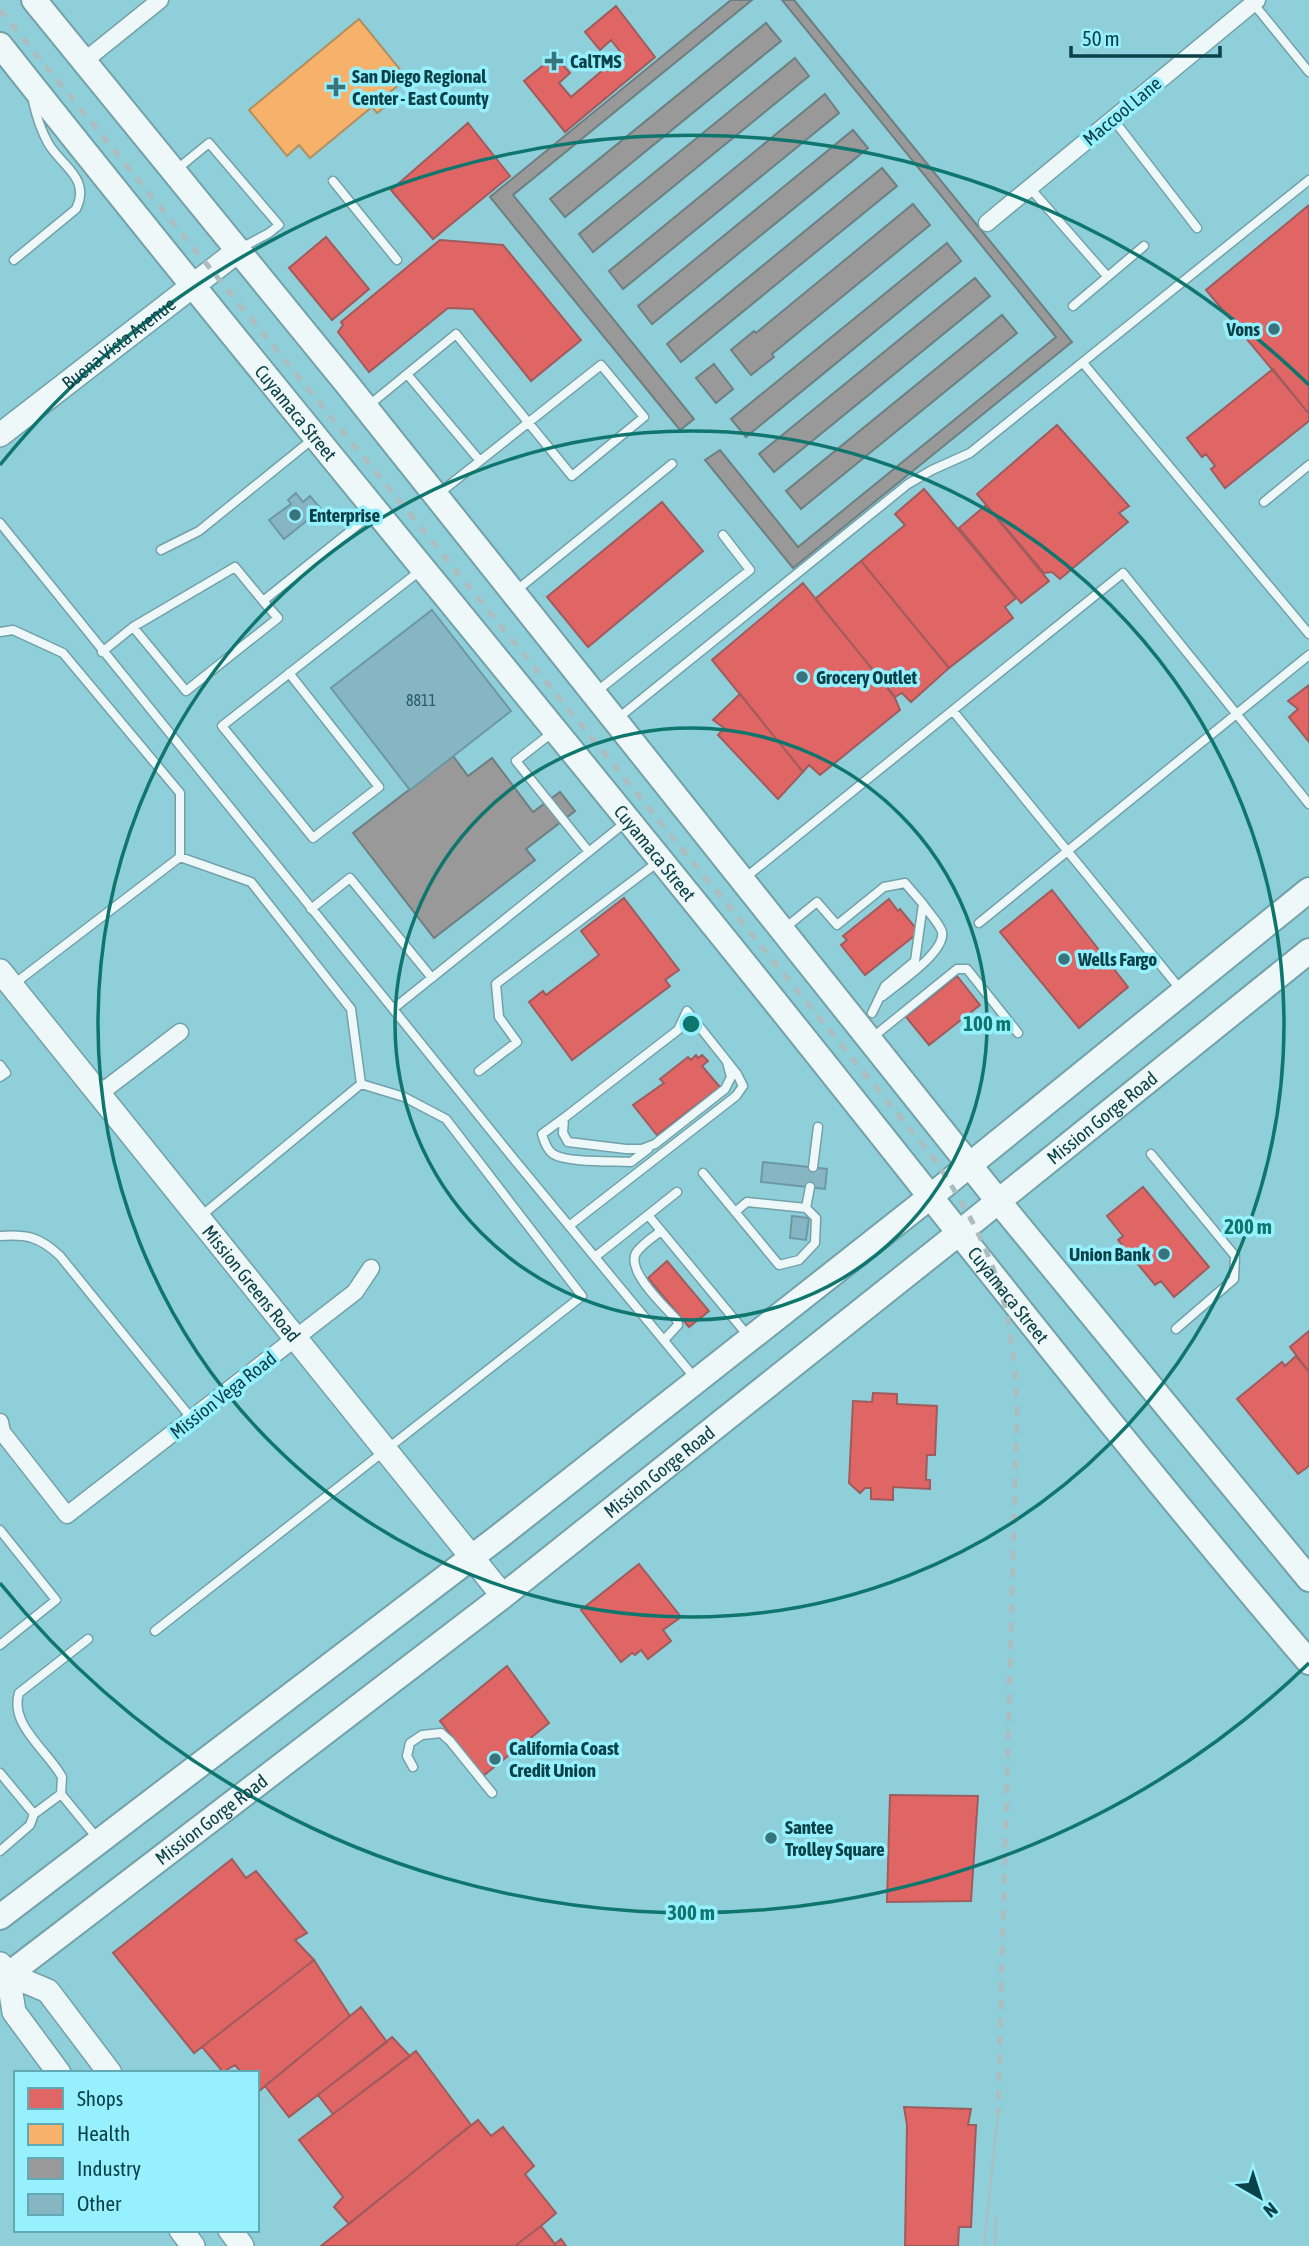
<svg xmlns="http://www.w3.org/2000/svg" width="1309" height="2246" font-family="'Asap Condensed',sans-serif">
  <rect width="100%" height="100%" fill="#8fcfd9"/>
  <path fill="#e06666" stroke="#a05b5d" stroke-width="2" d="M616,6L655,57L565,132L524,81L555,56L570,73L559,83L571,97L622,54L611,40L600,50L585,32Z
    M468,123L510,176L433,239L391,190Z
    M1309,205V414L1206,290Z
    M326,237L369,289L332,320L289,268Z
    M440,240L503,245L581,340L531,381L473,309L448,308L369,372L338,332L343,325L341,322Z
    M1273,369L1309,414V421L1225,488L1211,469L1215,466L1206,454L1202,457L1187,438Z
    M1057,425L1129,506L1119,513L1128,522L1060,579L1052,572L1044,573L977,494Z
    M924,489L1016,598L1005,607L1013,618L949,668L861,561L905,525L895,514Z
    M662,502L703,551L588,647L547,597Z
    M986,505L1049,581L1021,603L959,528Z
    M861,561L949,668L911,702L902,693L895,697L815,599Z
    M803,583L895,698L900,710L820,775L809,765L803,772L712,660Z
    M1309,685V742L1289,717L1298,709L1288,701Z
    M740,694L803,772L778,799L718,735L724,728L713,720Z
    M1052,890L1128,987L1079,1028L1000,932Z
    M624,898L679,970L665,980L670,986L572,1060L529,1002L543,991L546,995L599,955L581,931Z
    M889,899L898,911L900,909L919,932L865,975L841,945L847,940L843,936Z
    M957,976L980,1005L929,1045L906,1017Z
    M696,1055L698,1058L702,1055L708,1061L702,1066L720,1087L657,1135L633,1105L664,1083L660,1079L688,1057L691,1060Z
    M1143,1187L1209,1267L1174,1297L1161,1281L1155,1285L1118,1240L1123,1236L1107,1216Z
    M667,1261L709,1311L689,1327L648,1278Z
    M1309,1331V1372L1290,1347Z
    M1296,1356L1309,1372V1466L1298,1474L1237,1399L1282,1362L1285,1366Z
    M873,1393L897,1394V1404L937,1406L935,1455H927L926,1480H930V1489L893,1487V1500L871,1499V1488H865L860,1493L849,1483L853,1401L872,1402Z
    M639,1564L681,1617L663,1630L671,1641L648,1659L641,1650L635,1655L632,1653L621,1662L581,1610Z
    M507,1666L549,1723L483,1776L440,1721Z
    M890,1795L978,1796L971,1901L887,1902Z
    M232,1859L246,1878L256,1871L307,1933L295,1940L314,1960L194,2053L113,1953Z
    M314,1960L350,2016L258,2092L257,2073H242L235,2065L223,2072L202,2047Z
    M361,2007L387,2042L289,2117L265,2086Z
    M392,2037L410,2056L333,2114L318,2095Z
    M416,2051L471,2125L349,2224L334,2207L343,2197L299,2140Z
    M904,2107L971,2109L968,2125H976L971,2227H959L958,2246H905L907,2125Z
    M478,2120L491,2136L503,2127L534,2166L525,2174L556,2213L541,2226L515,2246H321Z
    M541,2226L555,2244L561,2239L566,2246H515Z"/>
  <path fill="#f6b26b" stroke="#b09060" stroke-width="2" d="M359,19L407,78L385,96L390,103L377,113L372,107L310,158L299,145L287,156L249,110Z"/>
  <path fill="#999" stroke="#6e7f81" stroke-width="2" d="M731,0H752L513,195L694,419L680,430L490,197Z
    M782,0H794L1072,342L793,568L705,460L720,450L798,547L1056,337Z
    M766,23L781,41L565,217L550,199Z
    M795,58L809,76L593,252L579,234Z
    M825,94L839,113L623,289L609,271Z
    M853,130L868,148L652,324L638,306Z
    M882,168L897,186L681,362L667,344Z
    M913,204L930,225L772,354L774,357L751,375L731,350L754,331L756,333Z
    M947,243L961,261L746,437L731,419Z
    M975,278L990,296L774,472L759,454Z
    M1002,315L1017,333L801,509L786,491Z
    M714,364L733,389L716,403L696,378Z
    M453,756L468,776L492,758L533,812L560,792L575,811L526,849L535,860L434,938L353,833Z"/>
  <path fill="#87b6c3" stroke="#6d98a3" stroke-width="2" d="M296,493L303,502L310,496L321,509L284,539L269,520L291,504L288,500Z
    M432,610L511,711L410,790L331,688Z
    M763,1162L827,1169L825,1189L761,1182Z
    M792,1216L809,1218L806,1240L790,1238Z"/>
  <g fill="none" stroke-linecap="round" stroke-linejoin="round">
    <g stroke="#73a1a9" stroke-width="11">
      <path id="lane" d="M1253,3L1309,72
        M1113,119L1197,228
        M176,170L209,143L279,225L269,233L239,249
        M333,181L397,260
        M1030,188L1107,276
        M14,260L76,209C91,178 62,167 48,143C41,130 36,115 33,101
        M1073,306L1144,246
        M1083,363L1309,634
        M407,374L480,461
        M368,406L456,334L572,476L644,417L601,365L437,495
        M1264,502L1309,465
        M0,523L393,1009
        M161,550L199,531L314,438
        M517,590L672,464
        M133,627L235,567L263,601
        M0,632L13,630L63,653L180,793V857
        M102,652L133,627L186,691L278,618L263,601L374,512
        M289,673L379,787L313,838L222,726L421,570
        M596,692L750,570L723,535
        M953,711L1181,990
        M617,719L908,484L932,470L970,453L1309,180
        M553,732L516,761L589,852
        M626,822L393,1009L513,1158L694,1377
        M745,878L1123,573L1309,804
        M311,909L350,878L432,978
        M979,923L1309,655
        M785,928L817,902L837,925L884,887L905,883L923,904L915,961L885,986L872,1013
        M14,984L180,857L251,882L351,1009L361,1084
        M883,996C897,984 946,952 942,932C940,924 928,912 923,904
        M873,1037L957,969H967L1018,1033
        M0,1065L6,1073L0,1077
        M479,1071L517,1042L499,1017L496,984L658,862
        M564,1118L542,1134C544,1141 547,1150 553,1154C567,1163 613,1161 631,1162L648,1149
        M1151,1154L1235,1256L1234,1279L1176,1329
        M813,1167L818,1127
        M703,1173L779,1265L799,1260L815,1243L816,1218L806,1208L810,1187
        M735,1212L747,1202L806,1208
        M648,1215L749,1337
        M569,1226L736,1096L743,1086L737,1074L687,1011L678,1030L564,1118L563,1133L568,1142L626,1149H642L655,1144L725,1089L731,1077L727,1062
        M661,1231C653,1237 642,1244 636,1253C626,1271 665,1307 677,1320L678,1325L664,1340
        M0,1236C27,1234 40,1237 60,1256L192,1419
        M595,1257L677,1192
        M0,1530L56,1600L0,1645
        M155,1631L582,1296L446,1119L404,1097L361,1084L201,1216
        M413,1767L407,1756L410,1743L422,1735L441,1733L450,1741L492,1793
        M0,1773L34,1814L61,1794L97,1838
        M61,1794L62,1777C48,1751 9,1725 19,1693L88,1639
        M0,1851L30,1825L34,1814"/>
    </g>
    <g stroke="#73a1a9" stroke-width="19">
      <path id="street" d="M83,62L160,0
        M987,223L1257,0
        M99,1094L180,1032
        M0,1422L2,1432L67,1515L355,1292L371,1268"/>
    </g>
    <g stroke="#73a1a9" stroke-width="26">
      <g id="secondary">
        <path id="s1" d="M0,435L239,250"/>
        <path id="s2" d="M0,971L503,1596"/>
        <path d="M0,1964L8,1974L48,1991L110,2073"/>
        <path d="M8,1974L14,2012L59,2073"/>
        <path d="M181,2230L193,2246"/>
        <path d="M230,2230L242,2246"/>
      </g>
    </g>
    <g stroke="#73a1a9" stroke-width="28">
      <g id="primary">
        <path d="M34,0L347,384L999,1202L1309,1579"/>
        <path id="s3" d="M0,45C244,354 497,656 744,963C932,1196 1114,1434 1309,1662"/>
        <path d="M0,1917L501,1535L930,1197L1309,890"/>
        <path id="s4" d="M0,1981L503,1596L959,1233L1309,951"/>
      </g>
    </g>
    <use href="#lane" stroke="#eef8f9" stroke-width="8"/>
    <use href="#street" stroke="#eef8f9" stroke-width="16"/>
    <use href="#secondary" stroke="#eef8f9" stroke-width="23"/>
    <use href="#primary" stroke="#eef8f9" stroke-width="24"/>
    <path stroke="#acbdc0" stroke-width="2" d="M984,2246L998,2114
      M995,2246L996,2216"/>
    <path stroke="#acbdc0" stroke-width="5" stroke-dasharray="9 9" stroke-linecap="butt" d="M0,10L935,1160C994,1249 1014,1305 1017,1412L998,2114"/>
  </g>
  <g fill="none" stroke="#0f766e" stroke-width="3.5">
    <circle cx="691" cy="1024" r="296"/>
    <circle cx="691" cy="1024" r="593"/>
    <path d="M1309 1663A889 889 0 0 1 0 1583M0 465A889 889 0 0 1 1309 385"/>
  </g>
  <g fill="#39737b" stroke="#97f0fe" stroke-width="2.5">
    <path d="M550.5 50.5h7v7h7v7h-7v7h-7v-7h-7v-7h7z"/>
    <path d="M332.5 76.5h7v7h7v7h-7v7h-7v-7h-7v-7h7z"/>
    <circle cx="1274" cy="329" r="7"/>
    <circle cx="295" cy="515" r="7"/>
    <circle cx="802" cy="677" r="7"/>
    <circle cx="1064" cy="959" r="7"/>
    <circle cx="1164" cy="1254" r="7"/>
    <circle cx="495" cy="1759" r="7"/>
    <circle cx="771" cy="1838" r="7"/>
  </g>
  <g text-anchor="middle" stroke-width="7" stroke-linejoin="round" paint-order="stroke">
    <g font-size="16" fill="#2a5e67">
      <text x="421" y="706">8811</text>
    </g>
    <g font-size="19" font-weight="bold" fill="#0b4148" stroke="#97f0fe" text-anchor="start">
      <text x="570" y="68">CalTMS</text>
      <text x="352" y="83">San Diego Regional<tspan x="352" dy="22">Center - East County</tspan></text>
      <text x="1260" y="336" text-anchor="end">Vons</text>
      <text x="309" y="522">Enterprise</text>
      <text x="816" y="684">Grocery Outlet</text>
      <text x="1078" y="966">Wells Fargo</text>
      <text x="1150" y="1261" text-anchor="end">Union Bank</text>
      <text x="509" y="1755">California Coast<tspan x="509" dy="22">Credit Union</tspan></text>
      <text x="785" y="1834">Santee<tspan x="785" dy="22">Trolley Square</tspan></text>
    </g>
    <g font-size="19" fill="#0b4148" stroke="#97f0fe">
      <text transform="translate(1122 111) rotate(-40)" y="7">Maccool Lane</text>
      <text dy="7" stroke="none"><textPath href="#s1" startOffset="150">Buena Vista Avenue</textPath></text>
      <text dy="7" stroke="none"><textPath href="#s3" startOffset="472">Cuyamaca Street</textPath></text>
      <text dy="7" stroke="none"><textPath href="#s3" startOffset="1040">Cuyamaca Street</textPath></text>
      <text dy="7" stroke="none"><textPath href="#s4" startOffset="1400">Mission Gorge Road</textPath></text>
      <text dy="7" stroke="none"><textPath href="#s2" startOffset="401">Mission Greens Road</textPath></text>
      <text dy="7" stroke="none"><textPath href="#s3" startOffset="1606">Cuyamaca Street</textPath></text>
      <text transform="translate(223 1395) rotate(-38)" y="7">Mission Vega Road</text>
      <text dy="7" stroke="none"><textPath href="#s4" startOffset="833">Mission Gorge Road</textPath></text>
      <text dy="7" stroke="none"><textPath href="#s4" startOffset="266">Mission Gorge Road</textPath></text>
    </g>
  </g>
  <circle cx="691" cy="1024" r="10" fill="#0f766e" stroke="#97f0fe" stroke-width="3.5"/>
  <g font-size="21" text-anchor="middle" font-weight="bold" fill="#0f766e" stroke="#97f0fe" stroke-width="7" stroke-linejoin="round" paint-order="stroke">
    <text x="987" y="1031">100 m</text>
    <text x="1248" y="1234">200 m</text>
    <text x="691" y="1920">300 m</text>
  </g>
  <rect x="14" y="2071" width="245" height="161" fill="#97f0fe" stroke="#5faab5" stroke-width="2"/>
  <rect x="28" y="2088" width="35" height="21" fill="#e06666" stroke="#5faab5" stroke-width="2"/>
  <text x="77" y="2106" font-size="21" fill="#0b4148">Shops</text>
  <rect x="28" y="2124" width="35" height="21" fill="#f6b26b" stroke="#5faab5" stroke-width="2"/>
  <text x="77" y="2141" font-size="21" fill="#0b4148">Health</text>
  <rect x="28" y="2158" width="35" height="21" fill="#999999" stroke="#5faab5" stroke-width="2"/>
  <text x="77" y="2176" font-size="21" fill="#0b4148">Industry</text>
  <rect x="28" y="2194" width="35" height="21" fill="#87b6c3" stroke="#5faab5" stroke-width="2"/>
  <text x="77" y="2211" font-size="21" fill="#0b4148">Other</text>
  <g transform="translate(1260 2197) rotate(141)" stroke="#97f0fe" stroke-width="5" paint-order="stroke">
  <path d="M0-5L12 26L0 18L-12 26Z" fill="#0b4148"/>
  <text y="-10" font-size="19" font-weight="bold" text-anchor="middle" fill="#0b4148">N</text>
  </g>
  <path d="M1071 46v10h149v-10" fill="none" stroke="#0b4148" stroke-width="3.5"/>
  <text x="1082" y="46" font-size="21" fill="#0b4148" stroke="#97f0fe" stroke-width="5" paint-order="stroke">50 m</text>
</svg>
